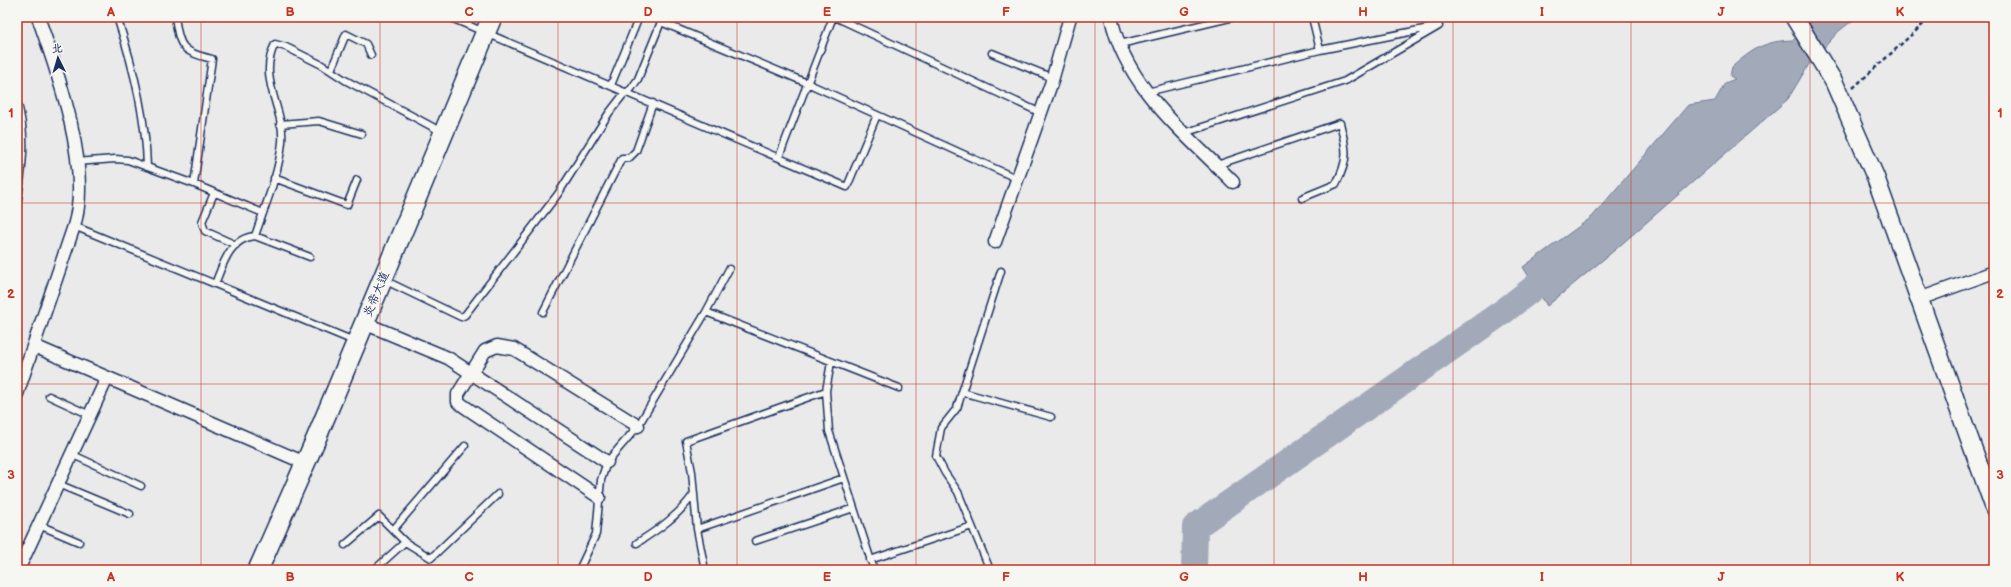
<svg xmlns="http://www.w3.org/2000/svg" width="2011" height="587" font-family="'Balsamiq Sans','LXGW WenKai TC',sans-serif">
  <rect width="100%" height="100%" fill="#e9eae9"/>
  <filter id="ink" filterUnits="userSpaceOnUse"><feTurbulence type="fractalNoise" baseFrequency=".025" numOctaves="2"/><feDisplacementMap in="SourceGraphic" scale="8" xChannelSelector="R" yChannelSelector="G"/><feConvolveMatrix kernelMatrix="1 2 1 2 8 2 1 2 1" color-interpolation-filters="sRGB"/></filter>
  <g filter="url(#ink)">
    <path fill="#a2aaba" stroke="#6c7995" d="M1816,17H1857L1839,31L1809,64L1788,99L1616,249L1547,306L1523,267L1592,217L1688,105L1715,101L1725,83L1735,79L1730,76L1732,67C1753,49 1764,41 1793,40Z"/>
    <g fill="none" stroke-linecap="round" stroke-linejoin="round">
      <path stroke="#a2aaba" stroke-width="26" d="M1194,570L1195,527L1504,311L1563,265"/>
      <g stroke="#1b2f5e" stroke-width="9">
        <path id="lane" d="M117,17C133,65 146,116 147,167
          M175,17C180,48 181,51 212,59L194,184
          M449,17L847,187L877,115
          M835,17L1041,113
          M1312,17L1320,50
          M661,22L807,83L1018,179
          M1120,44L1234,17
          M992,53L1053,78
          M331,70L346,34L366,44L371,55
          M611,85L639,17
          M1147,92L1320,50L1439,26L1345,81L1184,133
          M17,101C28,136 22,170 17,206
          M280,124L319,121L362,134
          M779,157L833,17
          M76,162L115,159L128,160L194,184L263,213
          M1217,165L1340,123C1347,150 1349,159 1336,184L1302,198
          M274,178L347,205L357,180
          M214,193L202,222L205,231L236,245
          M74,226L354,341
          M255,236L310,257
          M384,280L461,317L465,315L558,194L609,113L623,95L631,89L638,79L663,17
          M215,284C223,264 230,238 255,236C265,206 279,174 282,142C285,109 257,79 275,44L286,47L322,65L345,80L442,132
          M543,312L622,158H629L636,151L653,103
          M706,312L899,388
          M831,362L826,391L829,431L874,570
          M962,392L1051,417
          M49,396L90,415
          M71,454L141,486
          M58,484L130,514
          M39,525L79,542
          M697,529L844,478
          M393,530L465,446
          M755,541L854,508
          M637,543C659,529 678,516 693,495
          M345,545L379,516L405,542L431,558L498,494
          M870,560L972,526
          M374,570L405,542
          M579,570L596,534L601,480L607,462L638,426L706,312L729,269
          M705,570L697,529L692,472L686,441L826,391
          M990,570L958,492L945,473L936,456L941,428L957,408L1001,271"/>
      </g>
      <g stroke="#1b2f5e" stroke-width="15">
        <path id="street" d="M1111,17C1125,87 1186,134 1233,182
          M995,242L1051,84L1070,17
          M1919,299L1994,272
          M364,323L448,358L607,462
          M34,346L305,463
          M17,394L74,226C92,168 58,73 38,17
          M599,497L468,409L458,402V394L485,351L497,346L514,349L638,426
          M18,570L107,378"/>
      </g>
      <g stroke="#1b2f5e" stroke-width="20">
        <path id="secondary" d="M1794,17L1834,82L1875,176L1994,507"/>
      </g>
      <g stroke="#1b2f5e" stroke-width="22">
        <path id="primary" d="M258,570L316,439L492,17"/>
      </g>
      <path stroke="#1b2f5e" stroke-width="2.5" stroke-dasharray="4 3" stroke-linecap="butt" d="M1853,88L1931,17"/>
      <use href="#lane" stroke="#f6f6f2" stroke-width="6"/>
      <use href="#street" stroke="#f6f6f2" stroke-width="12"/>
      <use href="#secondary" stroke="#f6f6f2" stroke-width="17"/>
      <use href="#primary" stroke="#f6f6f2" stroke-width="19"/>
    </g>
  </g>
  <path fill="none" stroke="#c8321e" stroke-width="1" stroke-opacity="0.55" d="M201,17V570M380,17V570M558,17V570M737,17V570M916,17V570M1095,17V570M1274,17V570M1453,17V570M1631,17V570M1810,17V570M17,203H1994M17,384H1994"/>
  <g text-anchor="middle" stroke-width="3.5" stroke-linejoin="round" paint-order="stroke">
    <g font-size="12" fill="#1b2f5e" stroke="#f6f6f2">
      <text transform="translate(376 294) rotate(-67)" y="4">炎帝大道</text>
    </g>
  </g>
  <rect width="2011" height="587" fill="none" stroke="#f6f6f2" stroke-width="44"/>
  <g transform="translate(58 58) rotate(355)" stroke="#f6f6f2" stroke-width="3" paint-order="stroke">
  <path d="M0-3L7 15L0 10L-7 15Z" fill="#1b2f5e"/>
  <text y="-6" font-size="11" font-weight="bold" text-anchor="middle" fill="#1b2f5e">北</text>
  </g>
  <rect x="22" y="22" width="1967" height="543" fill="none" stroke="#c8321e" stroke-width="1.5"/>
  <g font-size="13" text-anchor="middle" font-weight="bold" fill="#c8321e">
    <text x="111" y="16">A</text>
    <text x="290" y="16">B</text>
    <text x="469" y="16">C</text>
    <text x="648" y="16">D</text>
    <text x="827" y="16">E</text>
    <text x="1006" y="16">F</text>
    <text x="1184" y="16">G</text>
    <text x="1363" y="16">H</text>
    <text x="1542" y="16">I</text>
    <text x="1721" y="16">J</text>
    <text x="1900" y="16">K</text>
    <text x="11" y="117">1</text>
    <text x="2000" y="117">1</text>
    <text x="11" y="298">2</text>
    <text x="2000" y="298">2</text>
    <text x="11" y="479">3</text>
    <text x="2000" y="479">3</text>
    <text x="111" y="581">A</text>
    <text x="290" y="581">B</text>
    <text x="469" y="581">C</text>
    <text x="648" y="581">D</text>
    <text x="827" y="581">E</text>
    <text x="1006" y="581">F</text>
    <text x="1184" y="581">G</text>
    <text x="1363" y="581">H</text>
    <text x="1542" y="581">I</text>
    <text x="1721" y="581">J</text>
    <text x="1900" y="581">K</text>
  </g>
</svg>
